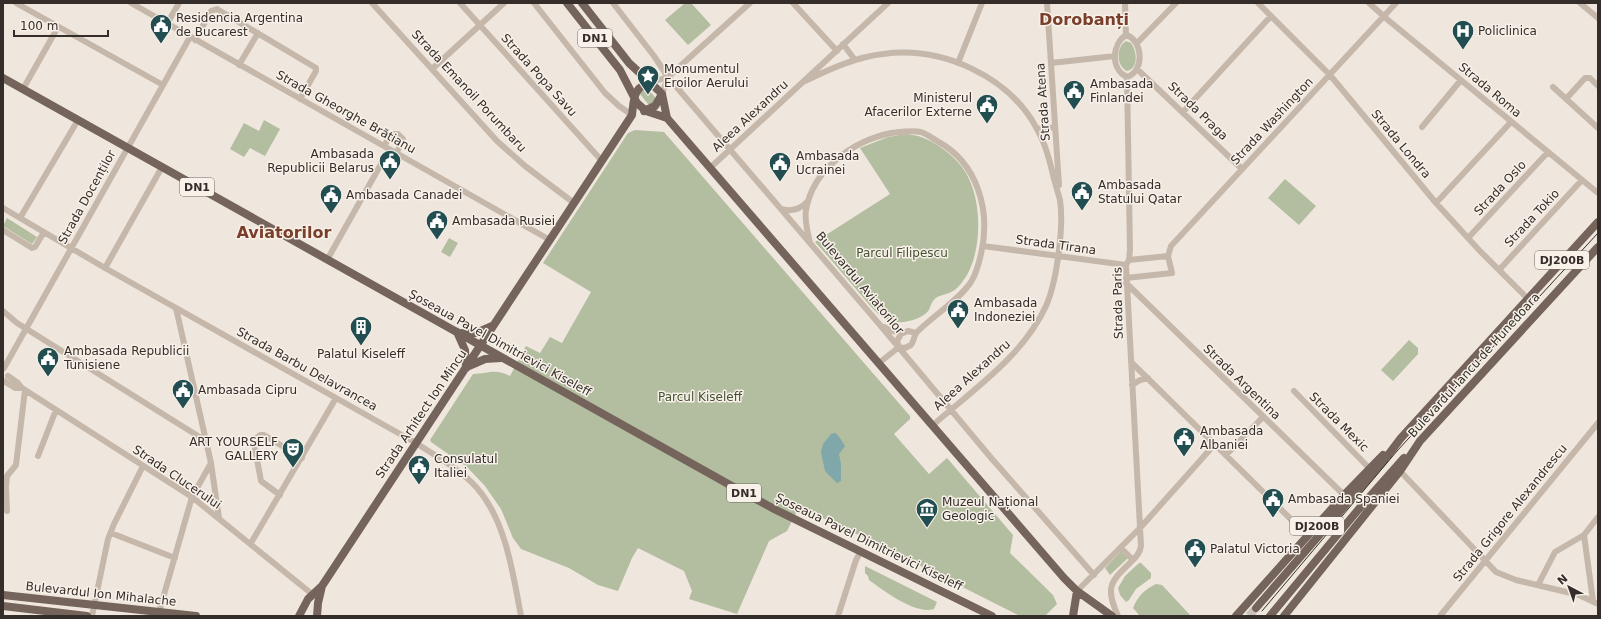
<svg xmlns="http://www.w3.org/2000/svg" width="1601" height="619" font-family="'DejaVu Sans',sans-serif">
  <rect width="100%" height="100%" fill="#efe7dd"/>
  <path fill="#b3bd9f" d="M685,3H691L711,25L688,45L665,20Z
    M1126,41L1131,43C1137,51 1139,68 1127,71C1116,66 1116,47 1126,41Z
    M645,88H647L655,97V100L651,104H648L640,94V91Z
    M264,120L280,129L265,156L250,148L244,157L230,149L244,123L259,131Z
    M635,130L664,132L910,416V419L894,434L929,474L947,458L1013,535L1010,553L1053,595L1057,604L1045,616H1020L867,539L799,507L787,531L769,541L737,614L689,599L692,591L684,571L638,548L632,558L618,591L598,585L569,568L521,549L513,538L501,509L485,486L467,467L431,442L430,440L473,374C488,374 495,368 510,376L526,346L540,353L550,337L562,343L591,292L543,263L628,133Z
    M906,134C911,135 916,135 921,137C938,143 959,159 967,175C982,202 982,248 967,275C963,281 958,289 951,292C944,296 938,294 933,301C931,304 930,307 929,310C921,321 899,325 887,320C874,313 865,299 855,288C842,273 829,257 815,242L890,194L860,148L888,137Z
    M1285,179L1316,206L1299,225L1268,198Z
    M7,218L37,237L32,244L3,226Z
    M449,238L458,243L450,257L441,252Z
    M1409,340L1418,348V354L1393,381L1381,370Z
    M1121,551L1128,558L1110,575L1105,568Z
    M1139,563H1141L1151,573V578L1136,589L1129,600L1126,602L1120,595L1118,588L1125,576Z
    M865,566L937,602L934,609C916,615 884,591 869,580L868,576L865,573Z
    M1156,584L1162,585L1191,616H1140L1133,608C1138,596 1144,590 1156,584Z"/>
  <path fill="#80a7a9" d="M835,433C838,434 843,443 845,446L839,454L841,464V481L837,483L825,471L821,452L823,444L831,434Z"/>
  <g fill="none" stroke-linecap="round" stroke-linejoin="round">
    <path stroke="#cac2b9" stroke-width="8" stroke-dasharray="8 4" stroke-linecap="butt" d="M1249,616L1256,608"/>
    <path stroke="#c6b7ab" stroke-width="6" d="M16,3L163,85
      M131,3L550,240
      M372,3L497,141L525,166L574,203
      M460,3L602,161
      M534,3L605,93L619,106L632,115
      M613,3L654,56L668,77L880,325L992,459L1094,575
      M793,3L837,51
      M1047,3L1059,185
      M1125,3L1126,35
      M1258,3L1330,75L1436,203L1479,250L1527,298
      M1369,3L1388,20L1598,193
      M1580,3L1598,18
      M167,24L179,3
      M1126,35C1143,40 1145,71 1127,77
      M1126,35C1112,44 1110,69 1127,77
      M195,40L211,11L217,9L316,68V71L300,99
      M1137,43L1176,3
      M843,44L855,60
      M958,63L982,3
      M1051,63L1115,56
      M239,65L258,33
      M432,69L504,3
      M1137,69L1242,169
      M805,81C830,69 856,57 883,54C942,46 1009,76 1037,129C1046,145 1050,162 1054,179C1056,186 1058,193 1060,200C1064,226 1057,281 1046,306C1023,356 973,390 933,425
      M652,82L668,77L750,3
      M1553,87L1598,128
      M23,89L58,27
      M662,94L668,77
      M1566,99L1585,78H1590L1598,86
      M1183,112L1271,16
      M1422,127L1461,80
      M1038,129L1055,127
      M384,146L391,134H398L403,139L396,154
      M710,168L888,3
      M1436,203L1511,122
      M3,208L105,268L416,443C437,457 460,469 477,488C506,521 513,574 521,616
      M781,209C792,212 801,209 808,201
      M20,218L78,120
      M3,230L32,248L35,247L44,232
      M1468,238L1548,152
      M810,243C808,232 804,221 806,210C813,169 853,141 891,133C901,132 911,130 921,132C927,134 932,138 937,141C978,163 991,211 981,254C979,263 976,274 971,282C959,300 933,316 917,332C914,335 914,341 911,345L905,348L899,347L879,363
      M983,246L1126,265
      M327,260L389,150
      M1129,260L1168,256
      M105,268L162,167
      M1499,270L1582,180
      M1126,278L1172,273L1168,256L1171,246L1396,3
      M1126,283L1344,495
      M176,308L211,463L219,518
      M3,311L17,323L206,441
      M884,327L892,331L903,332
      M899,347L897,341L901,334L908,331L916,333
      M1131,362L1308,536
      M4,368L190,37
      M8,376L18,383L22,388L192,497L312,594
      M4,381L15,388H22
      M1132,385L1140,380L1148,378
      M1294,391L1369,468
      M1226,455L1263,417
      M38,456L56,410
      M1400,471L1496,572L1516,580L1579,595L1598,604
      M280,495L261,481L254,443V440L260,435H264L302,458
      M7,511L6,487L7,476L16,465L25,390
      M111,533L175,558
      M1584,535L1593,601
      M251,543L336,398
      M1121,548L1133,560
      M1538,585L1555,552L1584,535L1598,517
      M1077,591L1140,528L1215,444
      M159,612L192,497L211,463
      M92,616L108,539L114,524L143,466
      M838,616L856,560L861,551
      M1118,616C1105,587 1110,582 1131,562C1136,557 1140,553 1141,546L1126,265L1129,260L1130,250L1127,77
      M1440,616L1598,423"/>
    <path stroke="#75645c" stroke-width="8" d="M567,3L620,70L637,103L646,111L667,118
      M582,3L629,63L658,90L662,94L667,118L1064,578L1077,591L1112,616
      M3,78L730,485L776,510L992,616
      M644,111L655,106L662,94
      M457,332L465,350L466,368
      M462,333H476L492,326
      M469,366L485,359L501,358
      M3,595L196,616
      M3,606L87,616
      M1256,608L1382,463L1401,438L1598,222
      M299,616L308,599L322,586L632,115C634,99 633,86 652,82
      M317,616L318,603L322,586
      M1073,616L1077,591
      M1236,616L1344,495L1383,455
      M1270,616L1358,510L1404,458
      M1284,616L1400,471L1420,441L1598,247"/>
    <path stroke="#352d29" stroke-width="1" d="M1262,611L1397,451L1598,233"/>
  </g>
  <defs>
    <g id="civic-pin" transform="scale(1.15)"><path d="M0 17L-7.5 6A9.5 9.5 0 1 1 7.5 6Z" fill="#234e51" stroke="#f7f1e9"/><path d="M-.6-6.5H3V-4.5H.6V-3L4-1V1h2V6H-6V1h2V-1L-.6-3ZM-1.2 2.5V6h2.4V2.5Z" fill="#fff"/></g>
    <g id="hospital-pin" transform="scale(1.15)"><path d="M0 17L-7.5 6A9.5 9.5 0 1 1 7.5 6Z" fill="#234e51" stroke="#f7f1e9"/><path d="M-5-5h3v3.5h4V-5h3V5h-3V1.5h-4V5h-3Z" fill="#fff"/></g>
    <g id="sight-pin" transform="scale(1.15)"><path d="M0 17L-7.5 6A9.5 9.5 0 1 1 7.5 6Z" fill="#234e51" stroke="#f7f1e9"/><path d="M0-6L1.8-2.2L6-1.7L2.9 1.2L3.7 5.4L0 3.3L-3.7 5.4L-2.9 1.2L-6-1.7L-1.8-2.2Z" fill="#fff"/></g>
    <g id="building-pin" transform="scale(1.15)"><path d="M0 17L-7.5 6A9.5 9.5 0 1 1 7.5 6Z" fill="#234e51" stroke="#f7f1e9"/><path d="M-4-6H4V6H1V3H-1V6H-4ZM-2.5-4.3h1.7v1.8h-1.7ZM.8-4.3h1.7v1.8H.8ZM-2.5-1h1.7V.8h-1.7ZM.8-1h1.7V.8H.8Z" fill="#fff"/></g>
    <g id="theatre-pin" transform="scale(1.15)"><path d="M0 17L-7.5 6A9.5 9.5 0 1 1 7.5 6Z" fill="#234e51" stroke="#f7f1e9"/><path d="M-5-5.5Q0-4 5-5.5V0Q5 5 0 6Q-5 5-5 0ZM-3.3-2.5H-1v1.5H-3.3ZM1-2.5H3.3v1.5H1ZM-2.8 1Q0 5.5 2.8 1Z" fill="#fff"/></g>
    <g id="museum-pin" transform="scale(1.15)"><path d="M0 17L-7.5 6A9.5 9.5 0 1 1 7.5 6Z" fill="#234e51" stroke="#f7f1e9"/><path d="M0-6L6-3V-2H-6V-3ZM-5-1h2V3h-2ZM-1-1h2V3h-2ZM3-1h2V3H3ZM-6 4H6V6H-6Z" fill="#fff"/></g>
  </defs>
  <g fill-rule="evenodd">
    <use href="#civic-pin" x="161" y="25"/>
    <use href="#hospital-pin" x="1463" y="31"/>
    <use href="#sight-pin" x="648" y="76"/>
    <use href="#civic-pin" x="1074" y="91"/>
    <use href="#civic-pin" x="987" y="105"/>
    <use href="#civic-pin" x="390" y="161"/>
    <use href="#civic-pin" x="780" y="163"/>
    <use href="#civic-pin" x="1082" y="192"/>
    <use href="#civic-pin" x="331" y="195"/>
    <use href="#civic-pin" x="437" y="221"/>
    <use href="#civic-pin" x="958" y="310"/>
    <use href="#building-pin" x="361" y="327"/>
    <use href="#civic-pin" x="48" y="358"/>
    <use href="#civic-pin" x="183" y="390"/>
    <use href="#civic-pin" x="1184" y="438"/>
    <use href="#theatre-pin" x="293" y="449"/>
    <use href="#civic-pin" x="419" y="466"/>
    <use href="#civic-pin" x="1273" y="499"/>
    <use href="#museum-pin" x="927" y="509"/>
    <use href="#civic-pin" x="1195" y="549"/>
  </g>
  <g text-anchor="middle" stroke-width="3" stroke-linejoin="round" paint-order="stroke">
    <g fill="#f7f1e9" stroke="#6f6863" stroke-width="1">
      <rect x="578" y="29" width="34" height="18" rx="3"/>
      <rect x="180" y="178" width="34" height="18" rx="3"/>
      <rect x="1535" y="251" width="54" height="18" rx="3"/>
      <rect x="727" y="484" width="34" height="18" rx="3"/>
      <rect x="1290" y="517" width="54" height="18" rx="3"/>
    </g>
    <g font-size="11" font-weight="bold" fill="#352d29">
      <text x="595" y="42">DN1</text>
      <text x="197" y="191">DN1</text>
      <text x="1562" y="264">DJ200B</text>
      <text x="744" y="497">DN1</text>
      <text x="1317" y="530">DJ200B</text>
    </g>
    <g font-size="12" fill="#352d29" stroke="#f7f1e9" text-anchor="start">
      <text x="176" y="22">Residencia Argentina<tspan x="176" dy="14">de Bucarest</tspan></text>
      <text x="1478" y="35">Policlinica</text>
      <text x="664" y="73">Monumentul<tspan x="664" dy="14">Eroilor Aerului</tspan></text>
      <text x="1090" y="88">Ambasada<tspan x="1090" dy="14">Finlandei</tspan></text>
      <text x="972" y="102" text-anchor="end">Ministerul<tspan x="972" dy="14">Afacerilor Externe</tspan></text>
      <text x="374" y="158" text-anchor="end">Ambasada<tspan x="374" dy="14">Republicii Belarus</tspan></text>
      <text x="796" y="160">Ambasada<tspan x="796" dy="14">Ucrainei</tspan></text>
      <text x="1098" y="189">Ambasada<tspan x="1098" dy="14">Statului Qatar</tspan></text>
      <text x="346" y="199">Ambasada Canadei</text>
      <text x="452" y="225">Ambasada Rusiei</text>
      <text x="974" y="307">Ambasada<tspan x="974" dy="14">Indoneziei</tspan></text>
      <text x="64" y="355">Ambasada Republicii<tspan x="64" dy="14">Tunisiene</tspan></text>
      <text x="361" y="358" text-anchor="middle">Palatul Kiseleff</text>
      <text x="198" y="394">Ambasada Cipru</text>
      <text x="1200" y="435">Ambasada<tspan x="1200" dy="14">Albaniei</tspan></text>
      <text x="278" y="446" text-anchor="end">ART YOURSELF<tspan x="278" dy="14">GALLERY</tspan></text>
      <text x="434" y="463">Consulatul<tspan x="434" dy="14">Italiei</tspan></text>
      <text x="1288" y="503">Ambasada Spaniei</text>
      <text x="942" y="506">Muzeul Național<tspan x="942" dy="14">Geologic</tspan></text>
      <text x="1210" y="553">Palatul Victoria</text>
    </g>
    <g font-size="12" fill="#352d29" stroke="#f7f1e9">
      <text transform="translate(539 75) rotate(48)" y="4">Strada Popa Savu</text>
      <text transform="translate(1490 90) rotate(40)" y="4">Strada Roma</text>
      <text transform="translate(469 91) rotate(47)" y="4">Strada Emanoil Porumbaru</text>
      <text transform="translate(1043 102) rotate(-94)" y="4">Strada Atena</text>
      <text transform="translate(1198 111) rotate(44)" y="4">Strada Praga</text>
      <text transform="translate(346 112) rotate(29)" y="4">Strada Gheorghe Brătianu</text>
      <text transform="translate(750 116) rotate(-43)" y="4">Aleea Alexandru</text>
      <text transform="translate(1272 121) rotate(-47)" y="4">Strada Washington</text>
      <text transform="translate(1401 144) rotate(50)" y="4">Strada Londra</text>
      <text transform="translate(1500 188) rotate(-47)" y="4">Strada Oslo</text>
      <text transform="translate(87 197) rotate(-61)" y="4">Strada Docenților</text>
      <text transform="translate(1532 218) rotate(-47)" y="4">Strada Tokio</text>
      <text transform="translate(1056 245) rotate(8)" y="4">Strada Tirana</text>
      <text transform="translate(860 283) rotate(50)" y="4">Bulevardul Aviatorilor</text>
      <text transform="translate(1118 303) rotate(-91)" y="4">Strada Paris</text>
      <text transform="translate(500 343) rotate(29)" y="4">Șoseaua Pavel Dimitrievici Kiseleff</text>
      <text transform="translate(1474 365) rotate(-48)" y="4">Bulevardul Iancu de Hunedoara</text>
      <text transform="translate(307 369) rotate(29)" y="4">Strada Barbu Delavrancea</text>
      <text transform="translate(972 375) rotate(-42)" y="4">Aleea Alexandru</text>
      <text transform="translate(1242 382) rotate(44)" y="4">Strada Argentina</text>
      <text transform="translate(421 414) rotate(-56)" y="4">Strada Arhitect Ion Mincu</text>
      <text transform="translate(1339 422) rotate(45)" y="4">Strada Mexic</text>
      <text transform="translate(177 477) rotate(34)" y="4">Strada Clucerului</text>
      <text transform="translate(1510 513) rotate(-51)" y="4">Strada Grigore Alexandrescu</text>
      <text transform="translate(869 542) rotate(26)" y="4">Șoseaua Pavel Dimitrievici Kiseleff</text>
      <text transform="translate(101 594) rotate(6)" y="4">Bulevardul Ion Mihalache</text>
    </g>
    <g font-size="12" fill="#445030" stroke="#f7f1e9">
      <text x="902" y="257">Parcul Filipescu</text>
      <text x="700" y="401">Parcul Kiseleff</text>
    </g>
    <g font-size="16" font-weight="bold" fill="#7a3f2b" stroke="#f7f1e9">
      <text x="1084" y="25">Dorobanți</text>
      <text x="284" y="238">Aviatorilor</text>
    </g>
  </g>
  <rect width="1601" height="619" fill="none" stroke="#352d29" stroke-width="8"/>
  <g transform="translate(1569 587) rotate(319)" stroke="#f7f1e9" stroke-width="3" paint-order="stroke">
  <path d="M0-3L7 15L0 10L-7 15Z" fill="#352d29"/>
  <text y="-6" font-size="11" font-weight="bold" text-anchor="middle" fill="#352d29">N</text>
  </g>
  <path d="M14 30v6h94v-6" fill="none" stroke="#352d29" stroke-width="2"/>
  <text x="20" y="30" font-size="12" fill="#352d29" stroke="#f7f1e9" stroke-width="3" paint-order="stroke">100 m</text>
</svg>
